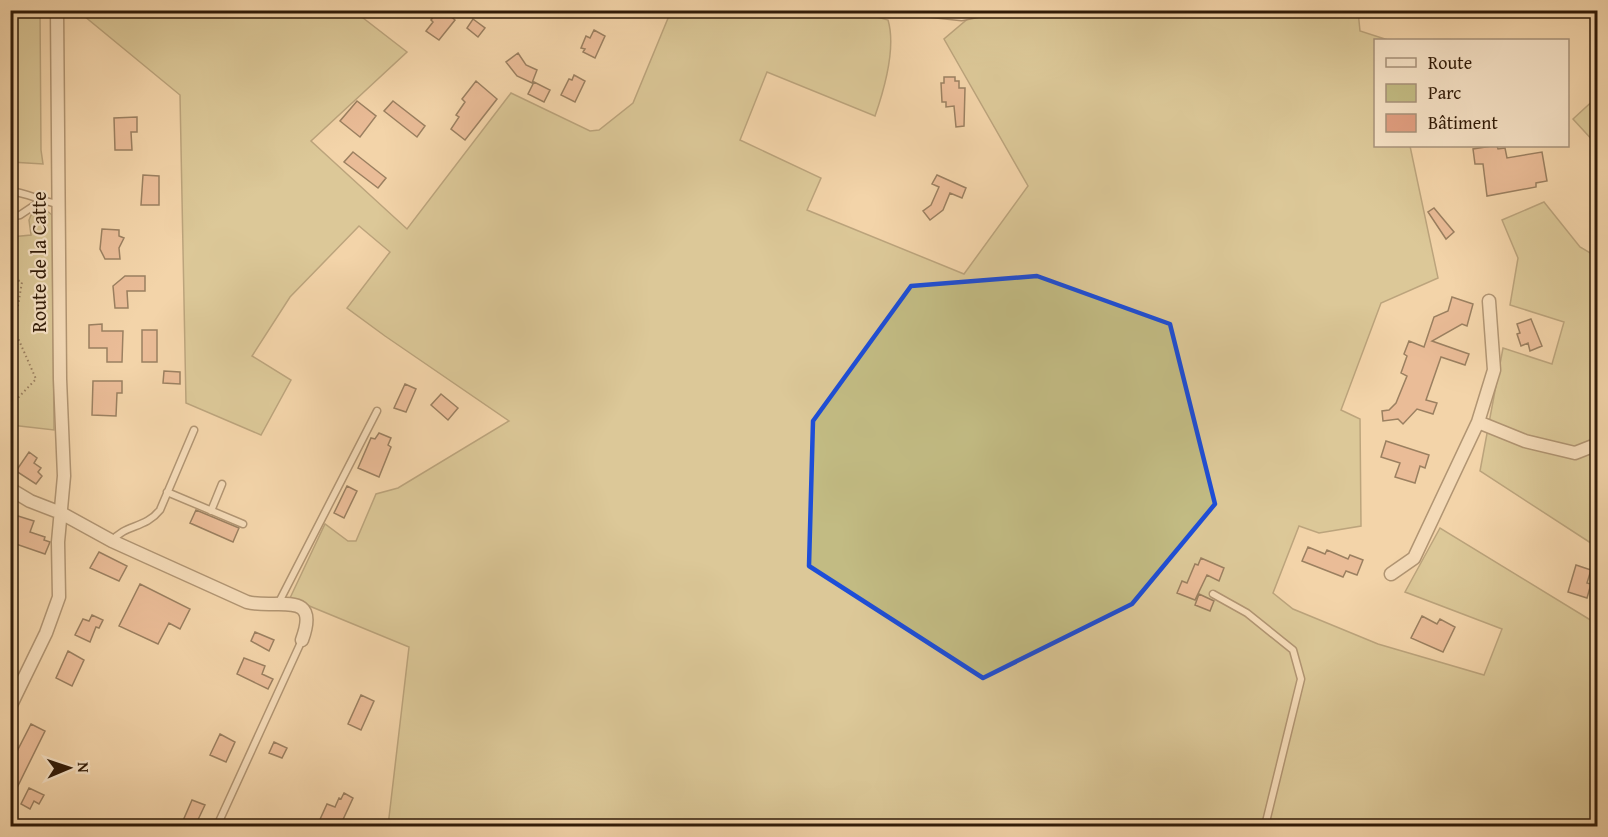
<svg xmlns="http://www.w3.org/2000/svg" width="1608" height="837" font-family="'Gentium Book Plus',serif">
  <rect width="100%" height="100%" fill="#f3d4a9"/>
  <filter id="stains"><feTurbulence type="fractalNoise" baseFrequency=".00333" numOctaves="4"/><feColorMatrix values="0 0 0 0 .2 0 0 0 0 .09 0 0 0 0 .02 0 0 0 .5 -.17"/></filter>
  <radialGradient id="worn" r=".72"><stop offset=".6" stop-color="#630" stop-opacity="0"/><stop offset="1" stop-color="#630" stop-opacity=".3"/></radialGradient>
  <path fill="#c2bb83" stroke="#7a6b46" stroke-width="1.5" d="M10,11H40L41,150L43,164L11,162Z
    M78,11H354L407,52L311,141L407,229L511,93L590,131L599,130L633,103L671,11H856L888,20C896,47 884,90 875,116L767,72L740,140L821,178L807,210L964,274L1028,186L944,39L977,11H1358L1360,31L1388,40H1376V146H1410L1438,278L1381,303L1341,410L1360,419L1361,526L1319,533L1299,526L1273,593L1293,609L1378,644L1484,675L1502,629L1405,592L1440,528L1597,624V826H388L409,647L290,598L325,524L348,541H356L376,494L398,488L509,421L385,336L347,308L390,252L359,226L290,297L252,356L291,380L261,435L186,403L180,95Z
    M1597,97V141L1595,143L1573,119Z
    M1544,202L1580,247L1597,257V547L1480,471L1503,348L1552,364L1564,322L1510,305L1518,258L1502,220Z
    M45,209L52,215L54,430L11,425V237L31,235L29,220L31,215Z"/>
  <path fill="#e19f81" stroke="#311b08" stroke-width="1.5" d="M438,10H443L455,20L439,40L426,31L433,22L431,20Z
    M473,19L485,28L478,37L467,28Z
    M594,30L605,36L595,58L583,52L585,49L581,48L586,36L590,38Z
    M518,53L526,65L537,70L532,83L517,76L506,62Z
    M574,75L585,81L575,102L561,95L569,79L572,80Z
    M944,77H955V81H959V88H965L964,126L956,127L954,106L946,107V102H942L941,83H944Z
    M476,81L497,99L465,140L451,129L459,117L456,115L465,102L462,99Z
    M534,82L550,90L544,102L528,94Z
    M357,101L376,116L360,137L340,121Z
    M393,101L425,126L417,137L384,111Z
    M137,117V132H131L132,150H115L114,118Z
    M1492,146H1497L1498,149L1505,148L1507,158L1542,152L1547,181L1536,183V187L1487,196L1483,164H1475L1473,149Z
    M353,152L386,178L378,188L344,162Z
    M143,175L159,176V205H141Z
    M937,175L966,188L962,198L950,193L943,210L930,220L923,211L931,205L939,187L932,184Z
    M1434,208L1454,232L1446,239L1428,212Z
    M102,229L119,230V236L124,238L119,248L120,259H105L100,249Z
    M125,276H145V291H127L128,308H115L113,286Z
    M1452,297L1473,304L1467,326L1462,324L1432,341L1469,354L1465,365L1441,357L1426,400L1437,403L1433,414L1417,409L1403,424L1398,419L1383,421L1382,411L1389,410L1396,403L1407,376L1401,373L1407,356L1404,354L1409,341L1424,347L1434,317L1448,311Z
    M1531,319L1542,346L1530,351L1528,343L1521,346L1517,334L1520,333L1517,324Z
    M102,324V331H123L122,362H107V348H89V325Z
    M142,330H157V362H142Z
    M164,371L180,372V384L163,383Z
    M93,381H122V393H117L116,416L92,415Z
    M405,384L416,389L406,412L394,408Z
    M441,394L458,408L448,420L431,405Z
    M379,433L391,438L388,445L391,447L379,477L358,468L371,438L375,439Z
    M1386,441L1429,455L1425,468L1420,466L1415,483L1395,477L1400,463L1381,457Z
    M29,452L37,458L34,463L41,468L38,472L42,476L36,484L16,471Z
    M347,486L357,491L344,518L334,513Z
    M196,510L239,528L233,542L190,523Z
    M18,516L34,521L30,532L45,537L44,540L50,542L45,554L10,542V536Z
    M1308,547L1325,554L1327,550L1348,559L1350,555L1363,560L1357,575L1346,571L1343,577L1302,561Z
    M99,552L127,566L119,581L90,568Z
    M1201,558L1224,568L1219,581L1207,575L1195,600L1177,593L1182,581L1187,583L1195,564L1198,565Z
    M1576,565L1591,570L1587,583L1591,584L1587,598L1568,592Z
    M140,584L190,609L180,629L169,623L158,644L119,626Z
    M1199,594L1214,601L1210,611L1195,605Z
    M92,615L103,620L99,628L96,627L90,642L75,635L83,619L89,621Z
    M1422,616L1437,624L1440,619L1455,627L1443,652L1411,638Z
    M255,632L274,640L269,651L251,641Z
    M68,651L84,660L72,686L56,678Z
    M244,658L265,666L262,674L273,679L268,689L237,674Z
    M361,695L374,701L361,730L348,724Z
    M31,724L45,731L10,802V765Z
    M220,734L235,742L226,762L210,755Z
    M274,742L287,748L282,758L269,753Z
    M29,788L44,795L39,804L34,801L30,809L21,804Z
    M344,793L353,798L340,826H317L327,804L335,807L339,798L341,799Z
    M192,800L205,805L195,826L182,823Z"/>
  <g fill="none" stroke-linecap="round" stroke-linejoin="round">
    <g stroke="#624930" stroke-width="9">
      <path id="lane" d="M10,191C27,193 41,201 58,204
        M10,217L20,215L41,201
        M167,492L243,524
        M211,511L222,484
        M112,541C125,524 145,529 160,510L194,430
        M1213,594L1247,613L1293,650L1301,679L1265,826
        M278,604L377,411
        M217,826L302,640"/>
    </g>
    <g stroke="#624930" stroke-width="15">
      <path id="street" d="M925,10L962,14L981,10
        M1478,422L1525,441L1575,453L1598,444
        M10,489L30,501L61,513L112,541L247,602C276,610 321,588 302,640
        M1391,574L1414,558L1478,422L1494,370L1489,301
        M10,707L46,633L59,597L58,542L64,476L60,379L57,10"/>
    </g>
    <path stroke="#311b08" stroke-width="2" stroke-dasharray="1.5 3" stroke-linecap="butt" d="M10,277L22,282L14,329L36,379L16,400L10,397"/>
    <use href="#lane" stroke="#f7e3c7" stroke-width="6"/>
    <use href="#street" stroke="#f7e3c7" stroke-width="12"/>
  </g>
  <path d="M0 0H1608V837H0ZM1037,276L1170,324L1215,504L1132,604L983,678L809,566L813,421L911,286Z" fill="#f3d4a9" fill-opacity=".55" fill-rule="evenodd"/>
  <path fill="none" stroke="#1d4ed8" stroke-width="4.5" stroke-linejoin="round" d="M1037,276L1170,324L1215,504L1132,604L983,678L809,566L813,421L911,286Z"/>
  <g text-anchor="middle" stroke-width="4.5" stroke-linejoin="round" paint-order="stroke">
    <g font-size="20" fill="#311b08" stroke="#f7e3c7">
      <text transform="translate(39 262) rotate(-90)" y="7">Route de la Catte</text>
    </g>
  </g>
  <rect width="1608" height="837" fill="none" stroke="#f3d4a9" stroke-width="36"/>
  <rect x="12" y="12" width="1584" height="813" fill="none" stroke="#311b08" stroke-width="3"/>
  <rect x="18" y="18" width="1572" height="801" fill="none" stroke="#311b08" stroke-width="1.5"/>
  <rect x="1374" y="39" width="195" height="108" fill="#f7e3c7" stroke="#a8937b" stroke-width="1.5"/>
  <rect x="1386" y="58" width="30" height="9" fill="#f7e3c7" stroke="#a8937b" stroke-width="1.5"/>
  <text x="1428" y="69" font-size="18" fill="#311b08">Route</text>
  <rect x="1386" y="84" width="30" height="18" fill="#c2bb83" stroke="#a8937b" stroke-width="1.5"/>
  <text x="1428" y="99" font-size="18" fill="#311b08">Parc</text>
  <rect x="1386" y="114" width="30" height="18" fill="#e19f81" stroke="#a8937b" stroke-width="1.5"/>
  <text x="1428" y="129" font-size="18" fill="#311b08">Bâtiment</text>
  <g transform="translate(69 768) rotate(88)" stroke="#f7e3c7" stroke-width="4.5" paint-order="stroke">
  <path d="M0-4.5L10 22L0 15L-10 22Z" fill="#311b08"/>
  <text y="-9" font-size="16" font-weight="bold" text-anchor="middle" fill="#311b08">N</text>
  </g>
  <rect width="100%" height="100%" filter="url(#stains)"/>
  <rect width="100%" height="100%" fill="url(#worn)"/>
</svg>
